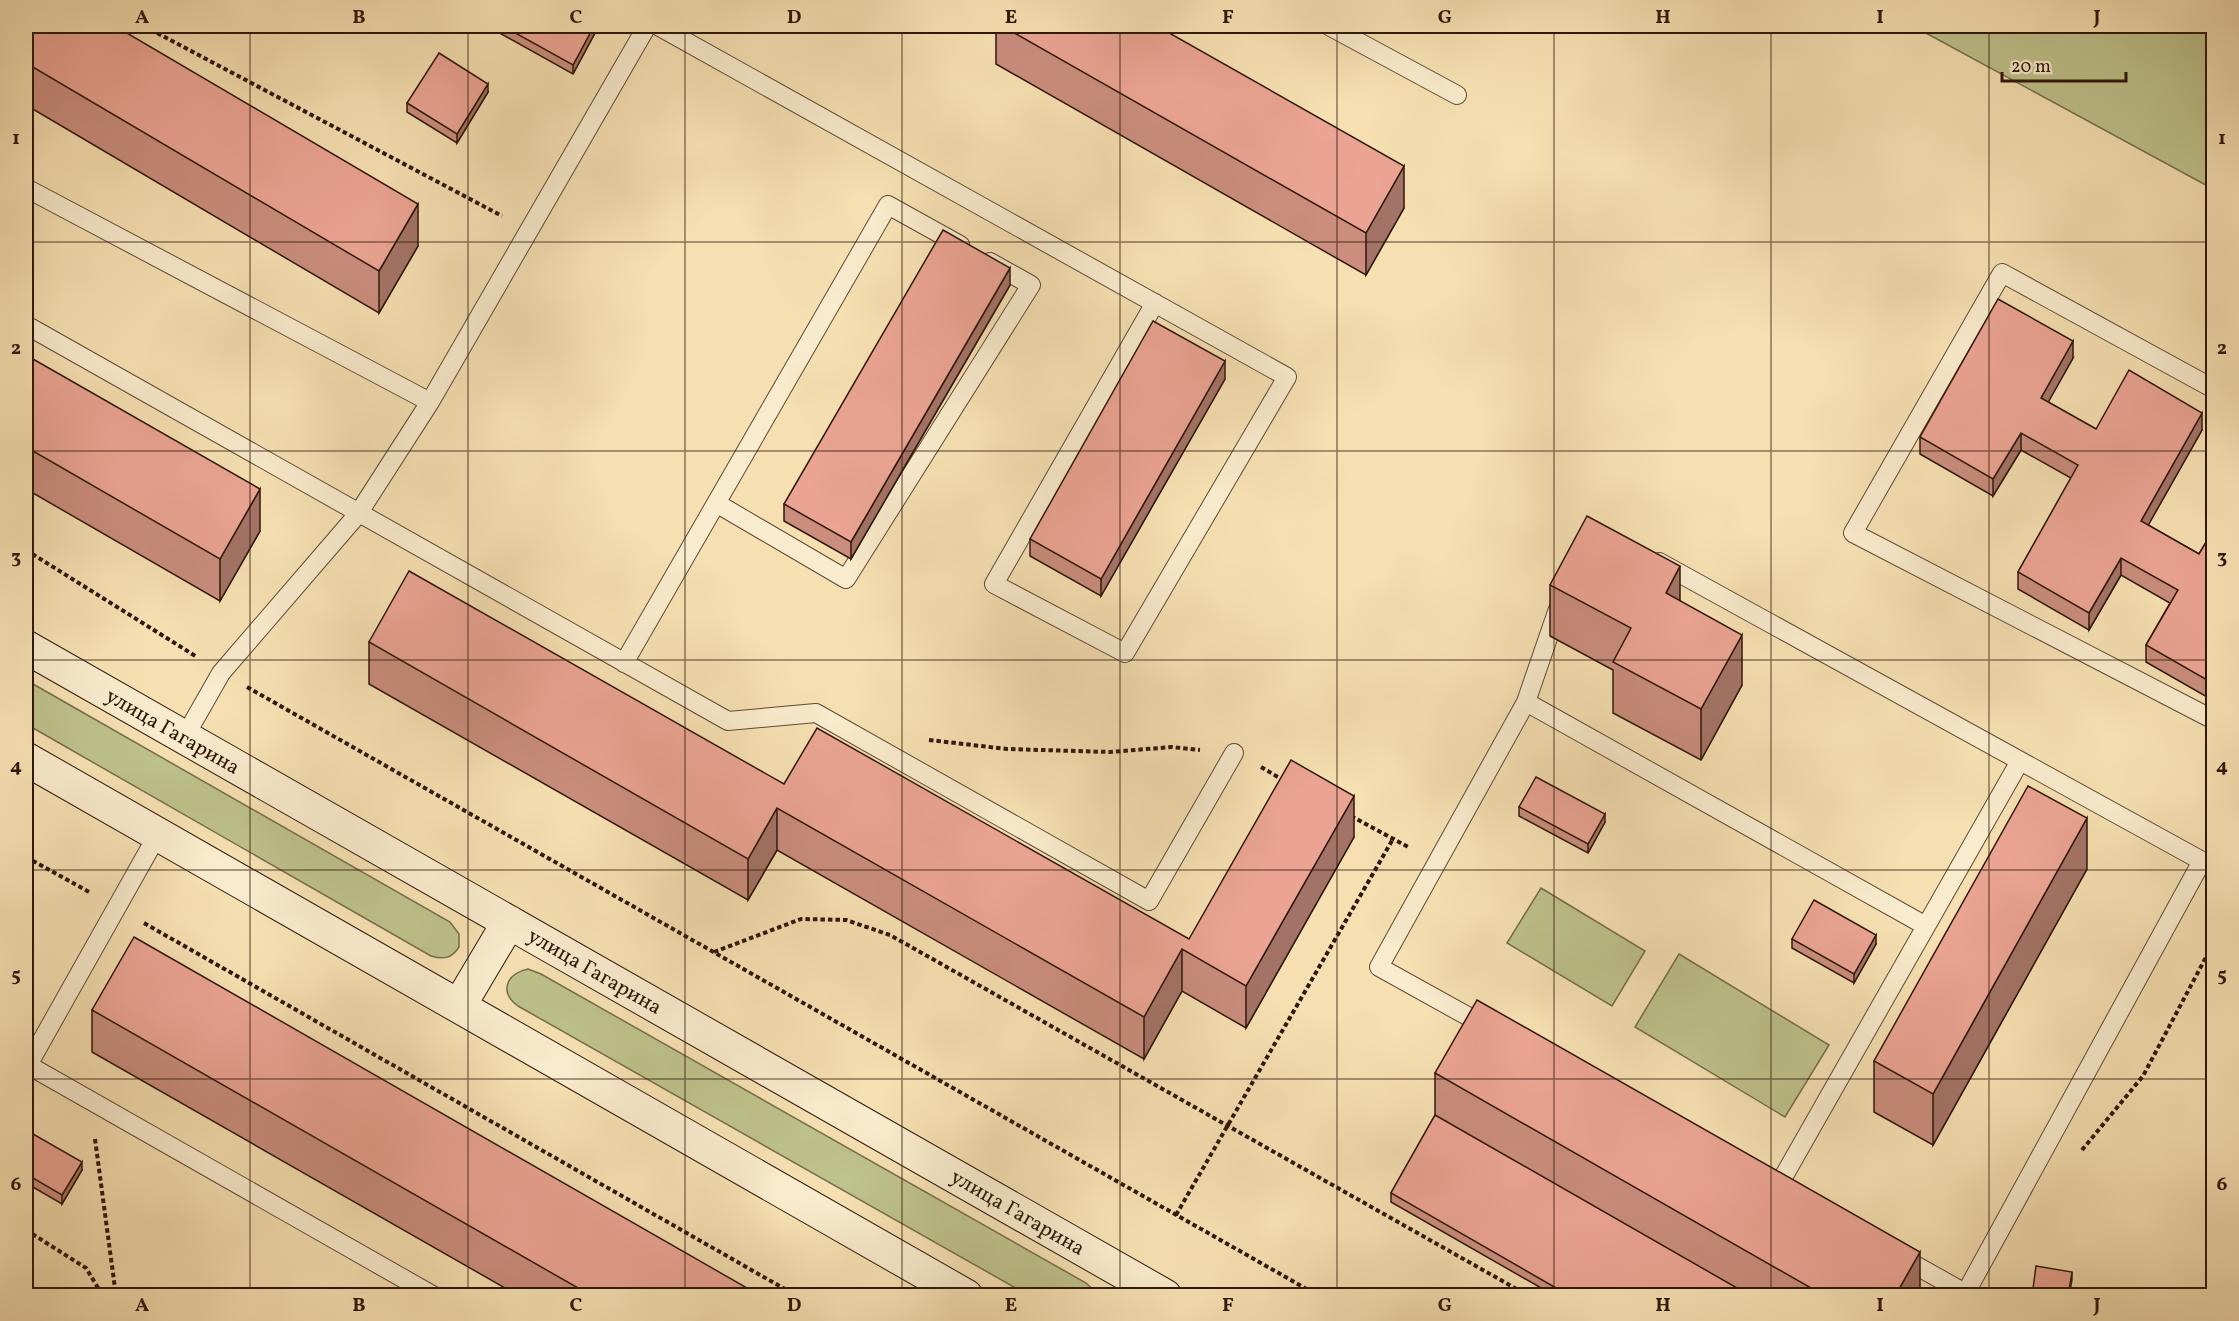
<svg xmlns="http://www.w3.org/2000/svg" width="2239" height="1321" font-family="Vollkorn,serif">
  <rect width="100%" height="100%" fill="#f6e0b2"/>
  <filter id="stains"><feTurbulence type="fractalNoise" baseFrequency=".00333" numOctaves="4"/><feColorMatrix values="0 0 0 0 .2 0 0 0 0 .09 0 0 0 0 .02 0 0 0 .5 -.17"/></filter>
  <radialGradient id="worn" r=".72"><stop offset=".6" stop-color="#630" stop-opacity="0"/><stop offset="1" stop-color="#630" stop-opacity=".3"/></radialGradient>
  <path fill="#bec28b" stroke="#766c4b" stroke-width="1.5" d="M1913,26H2213V189Z
    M26,680L450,922L459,934V947C452,958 444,960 431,956L26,724Z
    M1541,888L1645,951L1612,1006L1507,943Z
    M1679,954L1829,1045L1785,1117L1635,1027Z
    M528,969L541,974L1086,1283L1096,1292L1097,1295H1028L518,1006C499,992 506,974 528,969Z"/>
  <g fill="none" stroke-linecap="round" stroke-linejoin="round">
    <g stroke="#614935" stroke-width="20">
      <path id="lane" d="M658,26L1287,377L1125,653L994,584L1155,303
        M1329,26L1457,95
        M26,188L430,402
        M26,325L728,721L816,713L1149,901L1234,753
        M2214,389L2002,273L1853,533L2214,720
        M716,503L846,579L1031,285L990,262
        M1659,562L2202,861L1964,1296
        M624,663L888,205L960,245
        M1526,702L1926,926
        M184,738L221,673L358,514L430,402L647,26
        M158,834L28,1065L434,1296
        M1489,1028L1379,967L1526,702L1558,609
        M1786,1193L1777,1188L2020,761
        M1899,1256L1965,1293"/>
    </g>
    <g stroke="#2f170b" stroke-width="35">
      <path id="secondary" d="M26,647L1165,1296
        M26,759L966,1296
        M459,1006L509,922"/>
    </g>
    <path stroke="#2f170b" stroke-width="4" stroke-dasharray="4.5 3" stroke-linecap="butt" d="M144,26L502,216
      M26,550L197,657
      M247,687L1319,1296
      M929,740L1007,749L1110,752L1172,747L1200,750
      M1261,767L1283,780
      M1351,816L1410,848
      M26,857L91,893
      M144,923L797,1296
      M714,952L801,919L846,920L890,935L1529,1296
      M95,1139L116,1296
      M2082,1150L2143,1076L2214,942
      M1176,1215L1393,839
      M26,1230L86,1268L103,1296"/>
    <use href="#lane" stroke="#f9ebcd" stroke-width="18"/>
    <use href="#secondary" stroke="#f9ebcd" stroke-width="33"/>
  </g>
  <path fill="#ca8d7e" stroke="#2f170b" stroke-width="1.5" d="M487,26H596V31L573,74Z
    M996,26H1157L1404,208L1366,275L996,64Z
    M26,34L418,246L379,313L26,105Z
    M488,92L457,143L407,112V103Z
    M1010,285L851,559L784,521V504Z
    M26,355L260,531L220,601L26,489Z
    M2073,358L2048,402L2096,429L2202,430L2148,525L2199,554L2214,529V701L2146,662V645L2170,603L2121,575L2089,630L2018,589V572L2071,478L2021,450L1993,496L1920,454V437Z
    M1225,379L1101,596L1030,556V539Z
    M1550,585L1680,601L1742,685L1701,760L1613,713V670L1550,636Z
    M369,642L784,784L1189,939L1354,837L1246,1028L1182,991L1144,1059L777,850L748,900L369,684Z
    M1519,807L1605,822L1588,853L1519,816Z
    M2087,869L1933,1145L1874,1112V1061Z
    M1792,939L1876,944L1854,983L1792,948Z
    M92,1010L761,1296H519L92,1052Z
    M1435,1073L1920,1296H1555L1391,1202V1193L1435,1115Z
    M26,1130L82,1170L62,1204L26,1183Z"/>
  <path fill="#a47367" stroke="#2f170b" stroke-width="1.5" d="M594,26H596V31L573,74V65Z
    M488,84V92L457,143V134Z
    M1404,166V208L1366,275V233Z
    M418,204V246L379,313V271Z
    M1010,268V285L851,559V542Z
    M2073,341V358L2041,415V398Z
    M1225,361V379L1101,596V579Z
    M2202,413V430L2141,538V521Z
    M2021,433V450L1993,496V479Z
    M260,489V531L220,601V559Z
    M2121,558V575L2089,630V613Z
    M1680,566V617L1666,593Z
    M1742,635V685L1701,760V709Z
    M1354,796V837L1246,1028V986Z
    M777,808V850L748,900V859Z
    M1605,814V822L1588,853V844Z
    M2087,818V869L1933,1145V1094Z
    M31,928V970L26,979V937Z
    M1876,935V944L1854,983V974Z
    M1182,949V991L1144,1059V1017Z
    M82,1162V1170L62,1204V1195Z
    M1920,1252V1296H1895Z
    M2072,1272V1280L2069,1296H2068Z"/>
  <path fill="#eba493" stroke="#2f170b" stroke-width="1.5" d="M30,26H115L418,204L379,271L26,63V34Z
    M503,26H594L573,65Z
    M1002,26H1157L1404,166L1366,233Z
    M439,53L488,84L457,134L407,103Z
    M943,230L1010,268L851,542L784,504Z
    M1998,299L2073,341L2041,398L2096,429L2129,370L2202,413L2141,521L2199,554L2214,529V684L2146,645L2178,590L2121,558L2089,613L2018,572L2078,465L2021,433L1993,479L1920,437Z
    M1153,321L1225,361L1101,579L1030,539Z
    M26,355L260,489L220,559L26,447Z
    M1587,516L1680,566L1666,593L1742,635L1701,709L1613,662L1631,628L1550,585Z
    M409,571L784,784L817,728L1189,939L1291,760L1354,796L1246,986L1182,949L1144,1017L777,808L748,859L369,642Z
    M1536,777L1605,814L1588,844L1519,807Z
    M2028,786L2087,818L1933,1094L1874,1061Z
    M1814,900L1876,935L1854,974L1792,939Z
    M26,925L31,928L26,937Z
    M134,937L761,1296H592L92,1010Z
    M1477,1000L1920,1252L1895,1296H1825L1435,1073Z
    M1435,1115L1751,1296H1570L1391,1193Z
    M26,1130L82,1162L62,1195L26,1174Z
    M2036,1266L2072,1272L2068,1296H2032Z"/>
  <path fill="none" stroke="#2f170b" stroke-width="1.5" stroke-opacity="0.55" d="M250,26V1296M468,26V1296M685,26V1296M902,26V1296M1120,26V1296M1337,26V1296M1554,26V1296M1771,26V1296M1989,26V1296M26,242H2214M26,451H2214M26,660H2214M26,870H2214M26,1079H2214"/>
  <g text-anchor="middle" stroke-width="6" stroke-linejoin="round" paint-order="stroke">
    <g font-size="21" fill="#2f170b" stroke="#f9ebcd">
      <text transform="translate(173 731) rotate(30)" y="7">улица Гагарина</text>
      <text transform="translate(595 971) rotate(30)" y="7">улица Гагарина</text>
      <text transform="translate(1018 1212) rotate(30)" y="7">улица Гагарина</text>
    </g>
  </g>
  <rect width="2239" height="1321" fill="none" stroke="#f6e0b2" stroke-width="66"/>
  <path d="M2002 72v9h124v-9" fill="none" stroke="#2f170b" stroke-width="3"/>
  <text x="2011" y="72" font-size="18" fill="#2f170b" stroke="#f9ebcd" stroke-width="4.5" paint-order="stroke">20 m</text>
  <rect x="33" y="33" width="2173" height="1255" fill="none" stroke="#2f170b" stroke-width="2"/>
  <g font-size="20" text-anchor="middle" font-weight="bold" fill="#2f170b">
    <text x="142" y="23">A</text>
    <text x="359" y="23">B</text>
    <text x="576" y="23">C</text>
    <text x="794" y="23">D</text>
    <text x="1011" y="23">E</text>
    <text x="1228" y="23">F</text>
    <text x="1445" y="23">G</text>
    <text x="1663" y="23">H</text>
    <text x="1880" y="23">I</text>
    <text x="2097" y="23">J</text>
    <text x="16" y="144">1</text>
    <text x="2222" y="144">1</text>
    <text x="16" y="354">2</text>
    <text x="2222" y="354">2</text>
    <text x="16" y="563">3</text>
    <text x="2222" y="563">3</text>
    <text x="16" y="772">4</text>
    <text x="2222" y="772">4</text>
    <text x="16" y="981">5</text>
    <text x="2222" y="981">5</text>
    <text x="16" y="1190">6</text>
    <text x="2222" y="1190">6</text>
    <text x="142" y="1311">A</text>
    <text x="359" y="1311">B</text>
    <text x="576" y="1311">C</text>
    <text x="794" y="1311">D</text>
    <text x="1011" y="1311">E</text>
    <text x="1228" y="1311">F</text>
    <text x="1445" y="1311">G</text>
    <text x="1663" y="1311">H</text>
    <text x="1880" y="1311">I</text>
    <text x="2097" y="1311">J</text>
  </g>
  <rect width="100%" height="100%" filter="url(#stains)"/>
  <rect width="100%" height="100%" fill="url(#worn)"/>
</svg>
